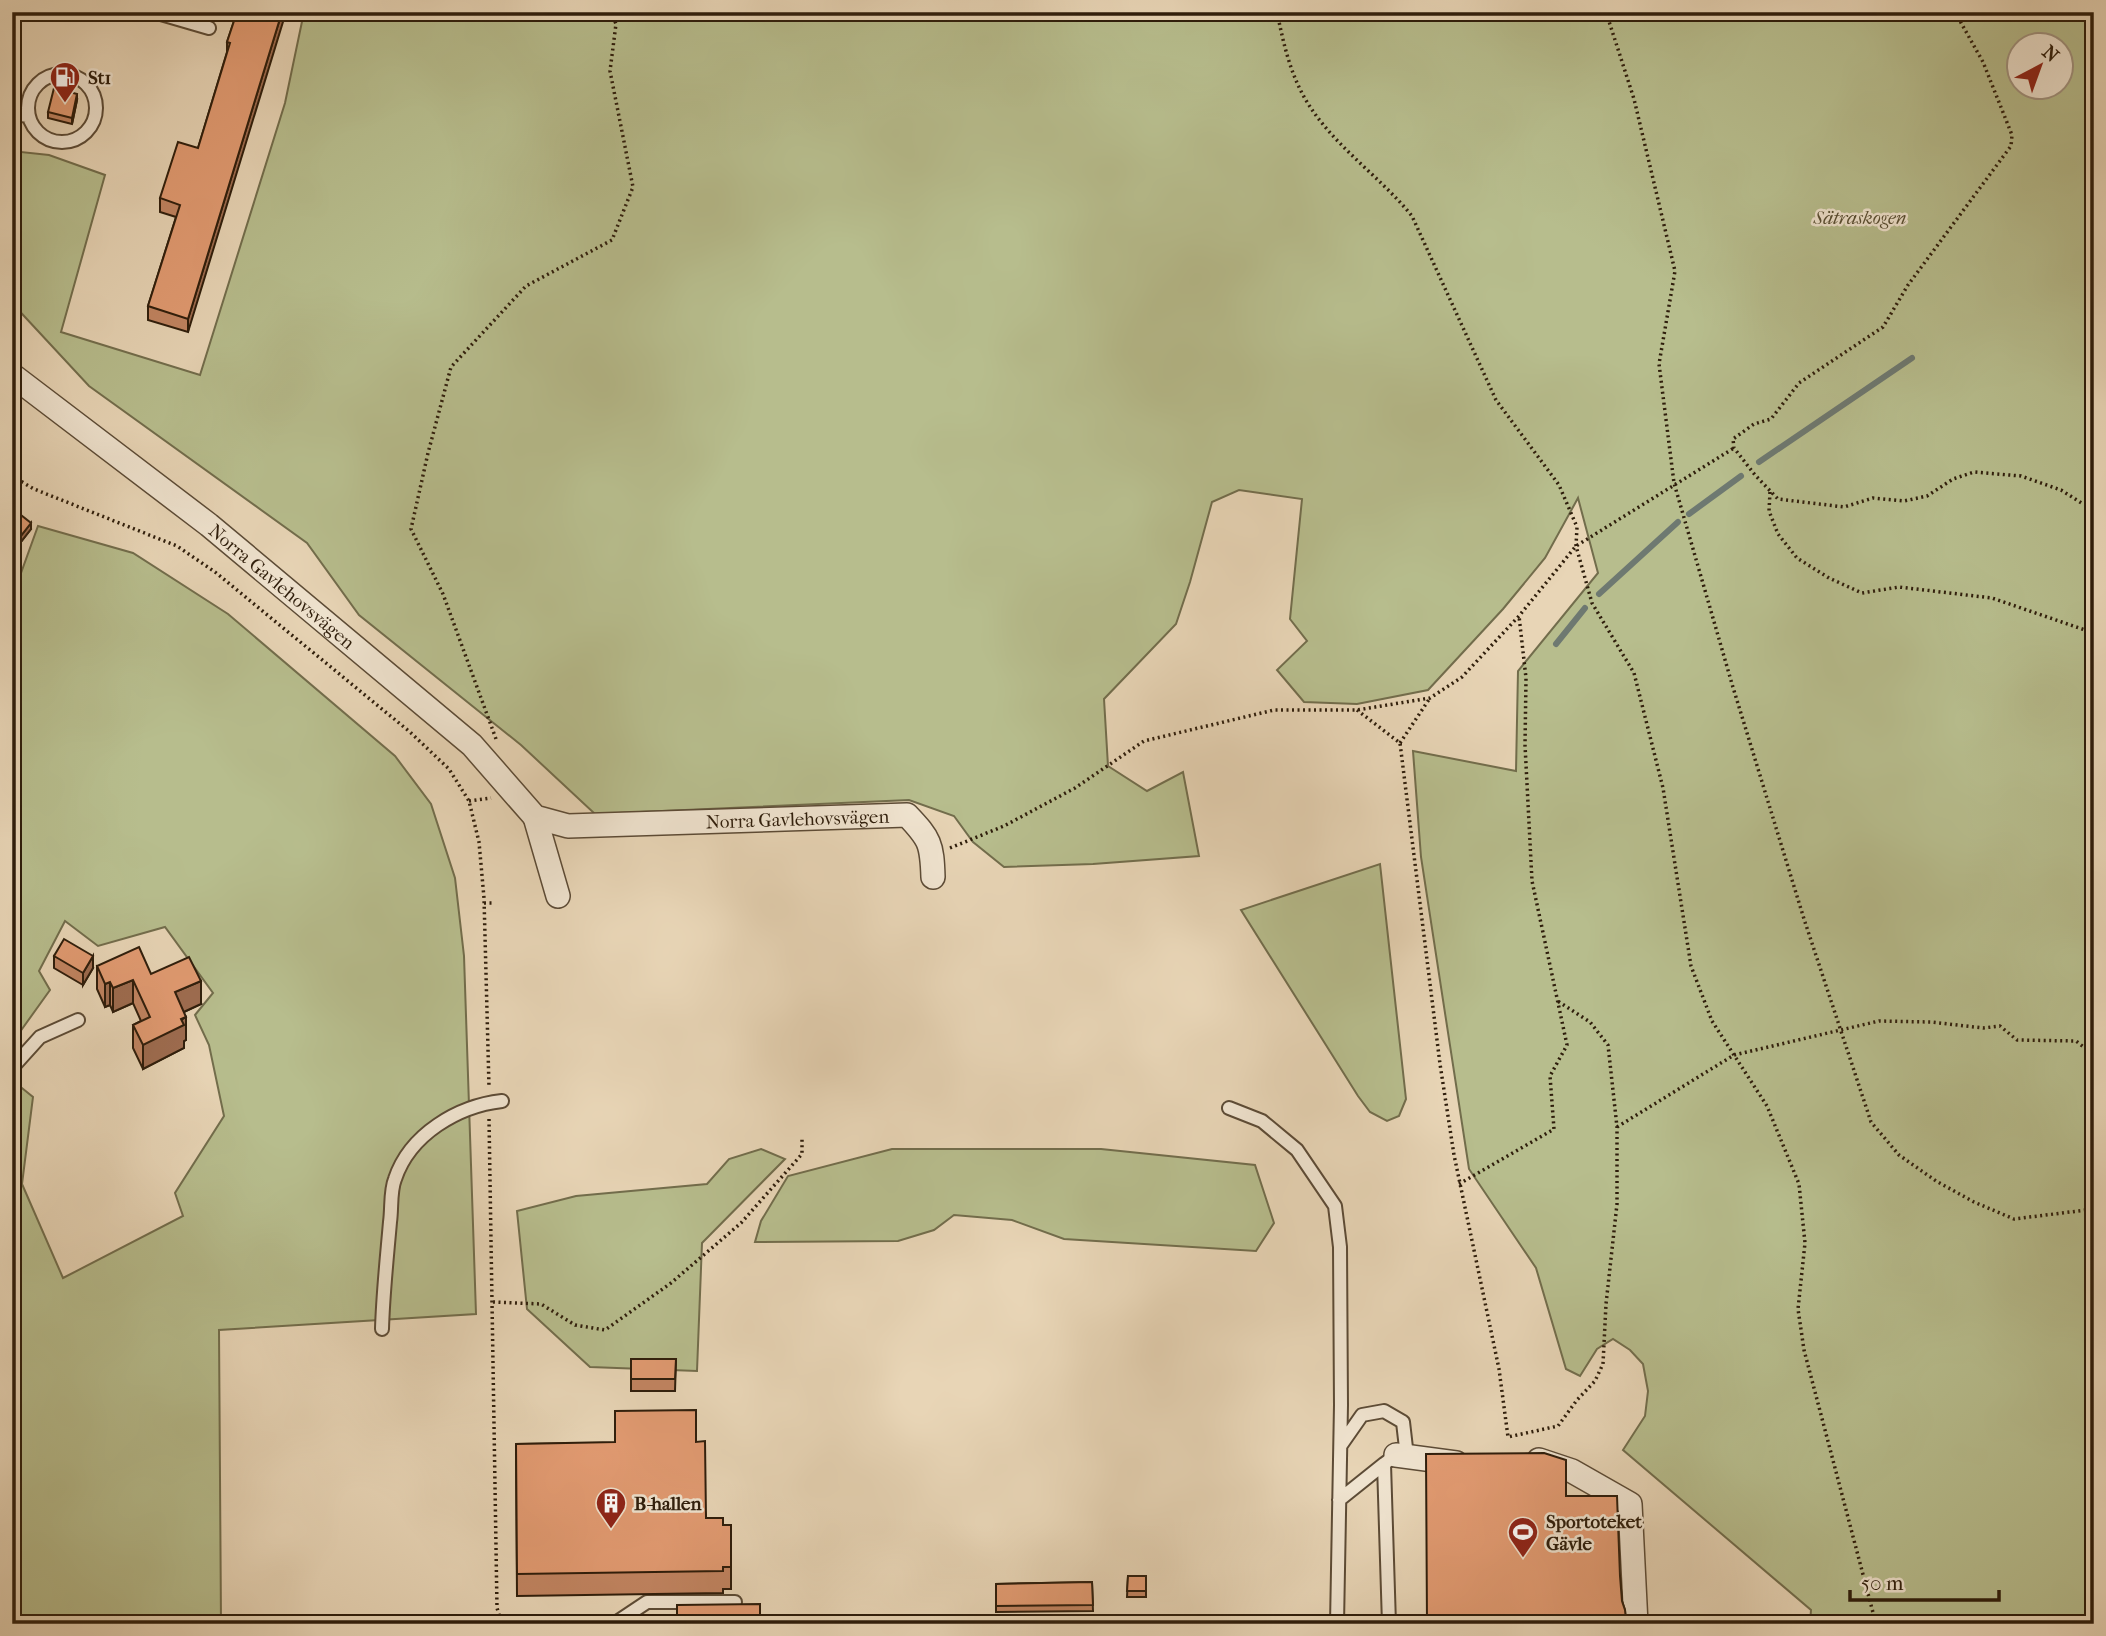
<svg xmlns="http://www.w3.org/2000/svg" width="2106" height="1636" font-family="'IM FELL French Canon',serif">
  <rect width="100%" height="100%" fill="#e8d5b6"/>
  <filter id="stains"><feTurbulence type="fractalNoise" baseFrequency=".00286" numOctaves="4"/><feColorMatrix values="0 0 0 0 .2 0 0 0 0 .09 0 0 0 0 .02 0 0 0 .5 -.17"/></filter>
  <radialGradient id="worn" r=".72"><stop offset=".6" stop-color="#630" stop-opacity="0"/><stop offset="1" stop-color="#630" stop-opacity=".3"/></radialGradient>
  <path fill="#b7bd8d" stroke="#726d4c" stroke-width="2" fill-rule="evenodd" d="M304,12H2094V1624H1810L1811,1610L1623,1450L1645,1416L1648,1391L1643,1364L1630,1350L1613,1339L1597,1349L1580,1376L1566,1369L1536,1268L1469,1169L1421,857L1413,751L1516,771L1518,671L1598,573L1578,498L1545,558L1503,609L1428,690L1357,704L1304,702L1277,670L1307,641L1290,619L1302,499L1239,490L1212,502L1190,582L1176,624L1104,699L1108,766L1147,791L1183,772L1199,856L1093,864L1004,867L973,842L954,816L909,800L595,814L521,745L359,615L307,543L89,386L12,303V151L49,155L105,175L61,332L200,375L285,103ZM2018,46H2060V88H2018Z
    M38,526L133,553L228,614L395,756L431,804L455,878L464,956L476,1314L219,1330L221,1624H12V1080L33,1097L22,1184L63,1278L183,1216L175,1193L224,1116L209,1045L195,1015L213,993L165,927L98,946L65,921L39,971L50,990L12,1043V598Z
    M1380,864L1406,1099L1399,1116L1387,1121L1370,1112L1358,1096L1241,910Z
    M761,1149L785,1159L702,1243L697,1371L590,1367L527,1309L517,1211L576,1196L707,1184L729,1159Z
    M892,1149H1101L1255,1165L1274,1223L1256,1251L1064,1239L1012,1220L954,1215L934,1230L898,1241L755,1242L761,1221L788,1176Z"/>
  <g fill="none" stroke-linecap="round" stroke-linejoin="round">
    <path stroke="#6e7971" stroke-width="6" d="M1759,462L1912,358
      M1689,514L1741,476
      M1599,594L1678,522
      M1556,644L1585,608"/>
    <g stroke="#5c4b36" stroke-width="16">
      <path id="lane" d="M154,12L209,28
        M28 108a34 34 0 1 1 68 0a34 34 0 1 1-68 0Z
        M12,114L29,116
        M12,1068L40,1037L78,1020
        M1229,1108L1262,1121L1297,1150L1335,1206L1340,1247L1341,1405L1337,1624
        M382,1329C383,1293 387,1257 390,1222C392,1208 390,1191 395,1179C410,1134 458,1106 502,1101
        M1341,1445L1362,1415L1384,1411L1403,1422L1406,1448L1384,1464L1389,1624
        M1339,1500L1384,1464
        M614,1624L647,1602H735"/>
    </g>
    <g stroke="#5c4b36" stroke-width="26">
      <g id="street">
        <path id="s1" d="M12,375L209,525L472,745L535,817L568,826L907,815C930,839 932,844 933,877"/>
        <path d="M535,817L558,896"/>
        <path d="M1396,1455L1456,1463"/>
        <path d="M1539,1460L1572,1471L1630,1504L1636,1624"/>
      </g>
    </g>
    <path stroke="#2e1d0b" stroke-width="3.5" stroke-dasharray="2 3.5" stroke-linecap="butt" d="M1277,12C1283,41 1289,69 1303,95C1329,143 1378,174 1412,216L1496,400L1559,485L1577,527L1576,546L1592,603L1634,673L1663,788L1691,966L1712,1021L1767,1106L1799,1184L1805,1243L1798,1309L1804,1350L1876,1624
      M1606,12L1634,99L1675,271L1659,364L1674,483L1732,684L1804,919L1871,1122L1899,1155L1936,1181L1974,1202L2014,1219L2094,1209
      M1955,12L1983,62L2012,135L2011,146L1908,285L1883,327L1799,383L1771,419L1754,424L1733,439L1734,448L1755,475L1778,499L1844,507L1873,498L1904,501L1927,496L1953,479L1974,472L2021,476L2061,490L2083,504L2094,506
      M12,476L34,489L177,546L215,572L410,732L449,769L469,801L479,842L484,898L489,1087
      M1770,492L1769,511L1778,534L1797,558L1829,578L1862,593L1899,587L1992,598L2085,630L2094,631
      M1357,710L1400,743L1440,1064L1454,1155L1499,1369L1508,1437L1558,1426L1577,1400L1595,1381L1603,1364L1606,1304L1617,1204V1127L1608,1045L1590,1022L1556,1000
      M496,739L443,594L411,529L428,453L451,367L526,286L612,240L633,187L610,71L616,24L611,12
      M1400,743L1430,698
      M469,801L491,798
      M950,848L1004,826L1075,788L1144,741L1274,710H1357L1430,698L1462,677L1519,616L1576,546L1734,448
      M484,903H495
      M489,1119L497,1608L502,1624
      M1617,1127L1734,1055L1879,1021L1931,1022L1983,1028L2000,1026L2017,1040L2076,1041L2094,1055
      M1459,1184L1554,1129L1550,1076L1567,1045L1532,881L1525,745L1526,678L1519,616
      M493,1302L541,1304L575,1325L605,1330L671,1283L741,1223L802,1154V1137"/>
    <use href="#lane" stroke="#f0e4d0" stroke-width="12"/>
    <use href="#street" stroke="#f0e4d0" stroke-width="23"/>
  </g>
  <path fill="#c28562" stroke="#2e1d0b" stroke-width="2" d="M237,12L188,332L148,320V306L176,217L160,212V198L198,148L227,52V42Z
    M77,100L72,124L48,118V112Z
    M12,508L31,529L20,543L12,537Z
    M54,956L93,968L83,985L54,968Z
    M97,966L151,974L201,1004L184,1012L186,1040L184,1041V1048L143,1069L133,1048V1025L141,1021L133,1003L113,1012L110,1005L105,1007L97,989Z
    M631,1359H676L675,1391H631Z
    M696,1442L706,1518L723,1525H731V1589H723V1593L517,1596L516,1444Z
    M1566,1496L1620,1576L1622,1601L1625,1610L1626,1624H1427Z
    M1128,1576H1146V1597H1127Z
    M1092,1582L1093,1611L996,1612V1584Z"/>
  <path fill="#9e6c50" stroke="#2e1d0b" stroke-width="2" d="M282,12H286L188,332V319Z
    M77,94V100L72,124V118Z
    M31,523V529L20,543V537Z
    M93,956V968L83,985V973Z
    M133,980V1003L113,1012V988Z
    M201,981V1004L175,1016V992Z
    M110,982V1005L105,1007V984Z
    M186,1017V1040L184,1041V1048L143,1069V1045Z"/>
  <path fill="#e29b72" stroke="#2e1d0b" stroke-width="2" d="M237,12H282L188,319L148,306L180,205L160,198L178,142L198,148L230,43L227,42Z
    M54,88L77,94L72,118L48,112Z
    M12,508L31,523L20,537L12,531Z
    M64,939L93,956L83,973L54,956Z
    M139,947L151,974L189,957L201,981L175,992L186,1017L181,1019L184,1025L143,1045L133,1025L150,1017L133,980L113,988L110,982L105,984L97,966Z
    M631,1359H676L675,1379H631Z
    M696,1410V1442L705,1441L706,1518H723V1525H731V1567H723V1571L517,1574L516,1444L615,1442V1411Z
    M1544,1453L1566,1460V1496H1617L1620,1576L1622,1601L1625,1610L1626,1620H1620V1624H1427L1426,1454Z
    M1128,1576H1146V1591H1127Z
    M1092,1582L1093,1605L996,1606V1584Z
    M760,1604V1618L821,1617V1624H677V1605Z"/>
  <defs>
    <g id="fuel-pin" transform="scale(1.575)"><path d="M0 17L-7.5 6A9.5 9.5 0 1 1 7.5 6Z" fill="#8f2418" stroke="#f0e4d0"/><path d="M-5.5-6h7V0h2V4h1.3V-2.5L3-4.5l.8-.8L6-3V5H2.5V1h-1V6h-7ZM-4.2-4.7v3.2H.2V-4.7Z" fill="#fff"/></g>
    <g id="building-pin" transform="scale(1.575)"><path d="M0 17L-7.5 6A9.5 9.5 0 1 1 7.5 6Z" fill="#8f2418" stroke="#f0e4d0"/><path d="M-4-6H4V6H1V3H-1V6H-4ZM-2.5-4.3h1.7v1.8h-1.7ZM.8-4.3h1.7v1.8H.8ZM-2.5-1h1.7V.8h-1.7ZM.8-1h1.7V.8H.8Z" fill="#fff"/></g>
    <g id="stadium-pin" transform="scale(1.575)"><path d="M0 17L-7.5 6A9.5 9.5 0 1 1 7.5 6Z" fill="#8f2418" stroke="#f0e4d0"/><path d="M0-5a6.5 5 0 1 0 0 10a6.5 5 0 1 0 0-10ZM-3.5-1.8h7v3.6h-7Z" fill="#fff"/></g>
  </defs>
  <g fill-rule="evenodd">
    <use href="#fuel-pin" x="65" y="77"/>
    <use href="#building-pin" x="611" y="1503"/>
    <use href="#stadium-pin" x="1523" y="1532"/>
  </g>
  <g text-anchor="middle" stroke-width="5" stroke-linejoin="round" paint-order="stroke">
    <g font-size="19" font-weight="bold" fill="#2e1d0b" stroke="#f0e4d0" text-anchor="start">
      <text x="88" y="84">St1</text>
      <text x="634" y="1510">B-hallen</text>
      <text x="1546" y="1528">Sportoteket<tspan x="1546" dy="22">Gävle</tspan></text>
    </g>
    <g font-size="19" font-style="italic" fill="#574d32" stroke="#f0e4d0">
      <text x="1860" y="224">Sätraskogen</text>
    </g>
    <g font-size="19" fill="#2e1d0b" stroke="#f0e4d0">
      <text dy="7" stroke="none"><textPath href="#s1" startOffset="343">Norra Gavlehovsvägen</textPath></text>
      <text dy="7" stroke="none"><textPath href="#s1" startOffset="950">Norra Gavlehovsvägen</textPath></text>
    </g>
  </g>
  <rect width="2106" height="1636" fill="none" stroke="#e8d5b6" stroke-width="42"/>
  <rect x="14" y="14" width="2078" height="1608" fill="none" stroke="#2e1d0b" stroke-width="3.5"/>
  <rect x="21" y="21" width="2064" height="1594" fill="none" stroke="#2e1d0b" stroke-width="2"/>
  <g transform="translate(2040 66) rotate(41)"><circle r="33" fill="#f0e4d0" stroke="#a29481" stroke-width="2"/>
  <path d="M0-5L12 26L0 18L-12 26Z" fill="#8f2418"/>
  <text y="-10" font-size="19" font-weight="bold" text-anchor="middle" fill="#2e1d0b">N</text>
  </g>
  <path d="M1850 1590v10h149v-10" fill="none" stroke="#2e1d0b" stroke-width="3.5"/>
  <text x="1861" y="1590" font-size="21" fill="#2e1d0b" stroke="#f0e4d0" stroke-width="5" paint-order="stroke">50 m</text>
  <rect width="100%" height="100%" filter="url(#stains)"/>
  <rect width="100%" height="100%" fill="url(#worn)"/>
</svg>
